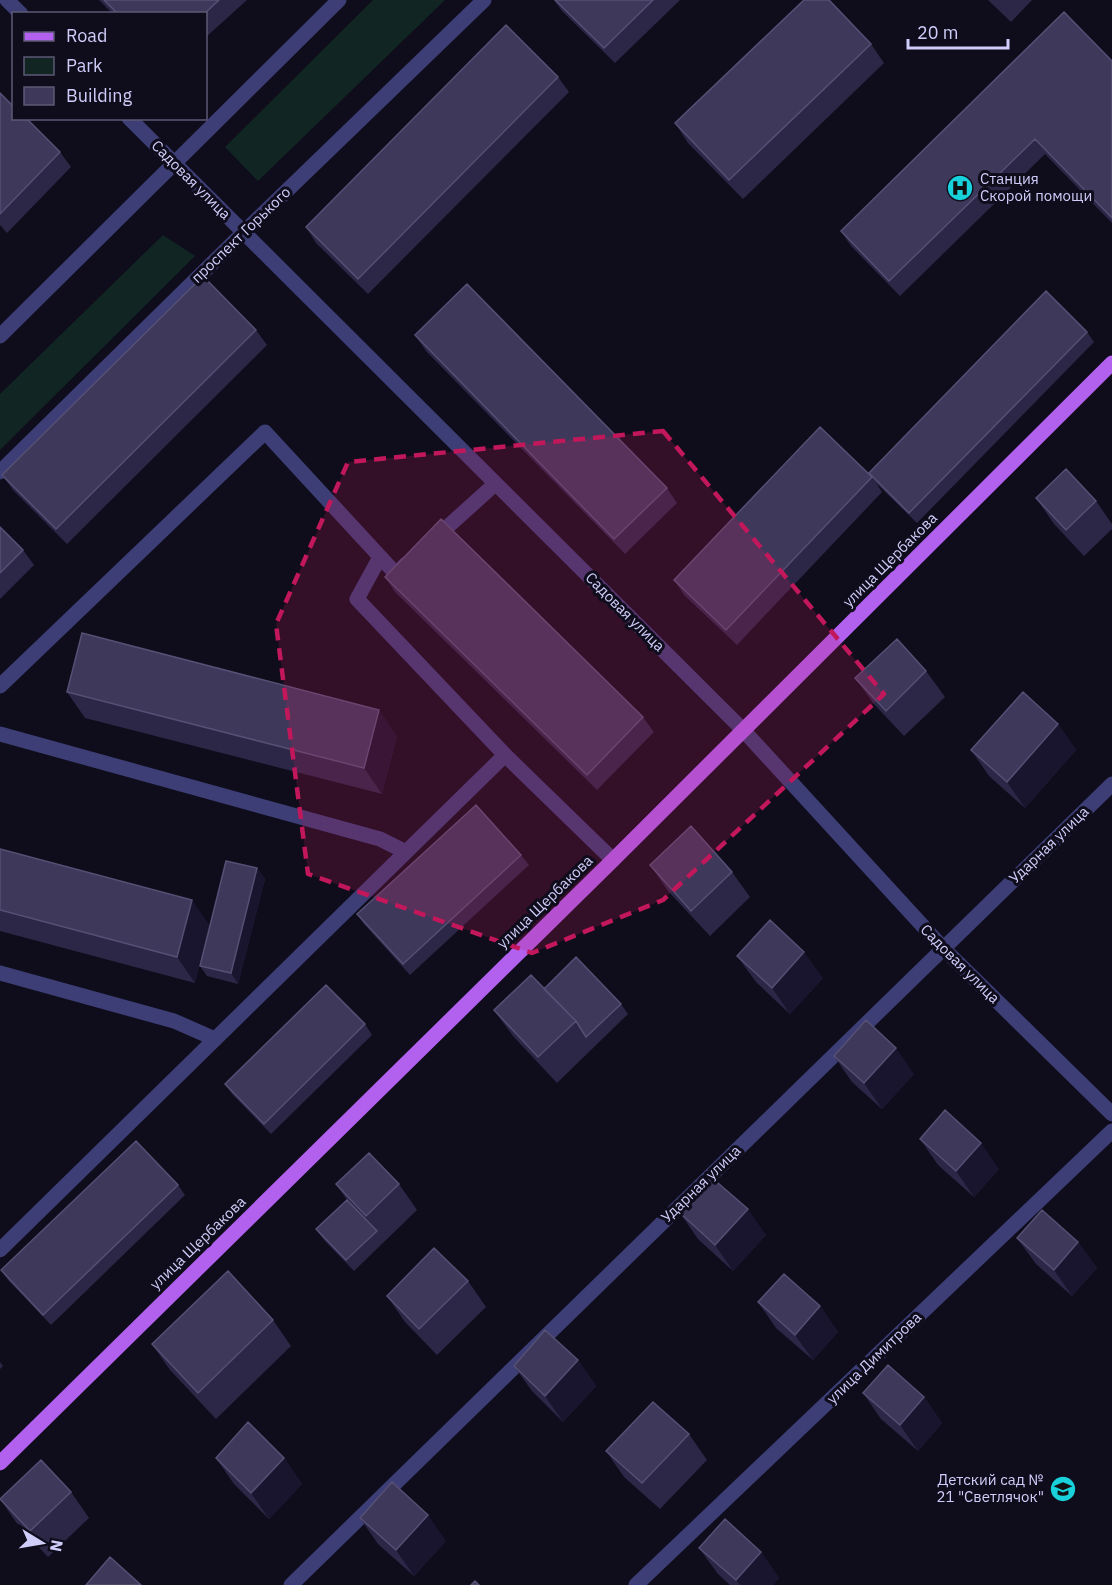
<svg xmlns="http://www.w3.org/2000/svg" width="1112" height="1585" font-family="'IBM Plex Sans',sans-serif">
  <rect width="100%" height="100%" fill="#0f0d1c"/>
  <path fill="#112523" d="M373,0H445L258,181L225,147Z
    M163,235L195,256L0,450V394Z"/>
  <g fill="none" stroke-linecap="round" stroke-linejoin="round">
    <path stroke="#3d3e76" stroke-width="15" d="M7,0L21,14
      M129,118L744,731L943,948L1112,1114
      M0,336L339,0
      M0,472L243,233L484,0
      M433,540L495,484
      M380,557L357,599L505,755
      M0,686L265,432L396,574L406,564
      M0,734L380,839L406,852
      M0,973L174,1021L215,1039
      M0,1250L505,755L613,860
      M291,1585L1112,784
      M636,1585L1112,1131"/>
    <path stroke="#b260ee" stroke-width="15" d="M0,1463L613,860L1112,363"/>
  </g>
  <path fill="#2c2747" d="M99,0H247L206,37V14H113Z
    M554,0H680L615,63L562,11Z
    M988,0H1032L1011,22Z
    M871,44L884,63L743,199L688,143L675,123Z
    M1112,61V223L1045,154L900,296L851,246L841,231Z
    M558,77L569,92L368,294L316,243L306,227Z
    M0,93L60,152L71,167L7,233L0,225Z
    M256,330L267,345L67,544L13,490L2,475Z
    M1087,332L1094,342L917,523L876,483L869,473Z
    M415,335L667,488L677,503L625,554L426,351Z
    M872,477L882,492L737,645L684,595L674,580Z
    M1036,498L1096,501L1112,524V529L1084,556L1054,524Z
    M0,527L23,550L34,565L0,599Z
    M385,577L643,717L654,732L597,790L395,592Z
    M926,671L945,697L904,736L874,704L855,678Z
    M67,692L397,736L382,794L85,718Z
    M1058,724L1076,750L1025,808L989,776L971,750Z
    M0,849L210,926L257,868L265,879L238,984L207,976L200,966L204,946L195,983L0,931Z
    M521,855L529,865L410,975L364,924L357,914Z
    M650,865L732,872L750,897L710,936L668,891Z
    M737,956L823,978L790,1014L756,982Z
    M544,989L621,1004L628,1014L557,1083L513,1036L494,1010Z
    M365,1024L372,1035L271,1134L232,1094L225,1084Z
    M834,1056L914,1074L882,1109L852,1082Z
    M920,1139L999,1169L974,1197L938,1165Z
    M336,1184H399L417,1210L354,1271L324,1240L316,1229L347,1200Z
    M178,1185L185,1195L51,1325L8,1280L1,1270Z
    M680,1213L766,1235L733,1271L698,1239Z
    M1017,1238L1078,1242L1097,1268L1072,1296L1036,1264Z
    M468,1281L486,1307L437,1355L405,1322L387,1296Z
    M758,1302L820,1306L838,1332L813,1360L776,1328Z
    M273,1320L291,1346L216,1419L170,1370L152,1344Z
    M578,1360L596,1386L563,1422L532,1391L514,1366Z
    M0,1362L3,1366L0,1369Z
    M863,1393L924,1397L942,1423L918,1451L881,1419Z
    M689,1434L707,1460L660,1509L624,1477L606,1451Z
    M216,1458H284L302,1484L269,1519L234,1484Z
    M71,1492L89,1518L48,1557L18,1525L0,1499Z
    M360,1518L446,1541L414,1576L378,1544Z
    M699,1548L761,1552L779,1578L773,1585H730L718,1574Z"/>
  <path fill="#19152e" d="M379,710L397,736L382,794L364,768Z
    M1058,724L1076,750L1025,808L1007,782Z
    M257,868L265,879L238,984L231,973Z
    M192,900L210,926L195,983L177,957Z
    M804,952L823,978L790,1014L772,988Z
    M896,1048L914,1074L882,1109L864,1083Z
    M981,1143L999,1169L974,1197L956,1171Z
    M748,1209L766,1235L733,1271L715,1245Z
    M1078,1242L1097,1268L1072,1296L1054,1270Z
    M820,1306L838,1332L813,1360L795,1335Z
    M578,1360L596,1386L563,1422L545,1396Z
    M924,1397L942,1423L918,1451L900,1425Z
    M284,1458L302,1484L269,1519L251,1493Z
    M428,1515L446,1541L414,1576L396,1550Z
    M761,1552L779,1578L773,1585H740L736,1580Z"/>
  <path fill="#3e395b" stroke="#555074" stroke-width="1.5" d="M104,0H219L204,14H118Z
    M555,0H653L604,48Z
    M804,0H829L871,44L729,180L675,123Z
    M1064,12L1112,61V218L1035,139L889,281L841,231Z
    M506,25L558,77L358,279L306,227Z
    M0,93L14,107V118H26L60,152L0,214Z
    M203,276L256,330L56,529L2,475Z
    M467,284L667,488L614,539L415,335Z
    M1046,291L1087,332L909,513L869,473Z
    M820,427L872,477L726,630L674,580Z
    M1066,469L1096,501L1066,530L1036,498Z
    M441,519L643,717L587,775L385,577Z
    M0,527L23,550L0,573Z
    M82,633L379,710L364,768L67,692Z
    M897,639L926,671L886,711L855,678Z
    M1023,692L1058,724L1007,782L971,750Z
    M476,805L521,855L403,964L357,914Z
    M691,826L732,872L691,911L650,865Z
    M0,849L192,900L177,957L0,910Z
    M226,861L257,868L231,973L200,966Z
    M770,920L804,952L772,988L737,956Z
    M576,957L621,1004L586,1037L576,1021L544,989Z
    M531,975L576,1021L538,1057L494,1010Z
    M326,985L365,1024L264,1124L225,1084Z
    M866,1020L896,1048L864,1083L834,1056Z
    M945,1110L981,1143L956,1171L920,1139Z
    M136,1141L178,1185L43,1315L1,1270Z
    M369,1153L399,1184L366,1216L336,1184Z
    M711,1177L748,1209L715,1245L680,1213Z
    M347,1200L377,1231L346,1260L316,1229Z
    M1042,1210L1078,1242L1054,1270L1017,1238Z
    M434,1248L468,1281L419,1329L387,1296Z
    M228,1271L273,1320L198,1393L152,1344Z
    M784,1274L820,1306L795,1335L758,1302Z
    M545,1330L578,1360L545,1396L514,1366Z
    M888,1365L924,1397L900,1425L863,1393Z
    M653,1402L689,1434L642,1483L606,1451Z
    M248,1422L284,1458L251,1493L216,1458Z
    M41,1460L71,1492L30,1531L0,1499Z
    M392,1482L428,1515L396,1550L360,1518Z
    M725,1519L761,1552L736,1580L699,1548Z
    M110,1557L141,1585H86Z
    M475,1581L479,1585H471Z"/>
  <path fill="#c2185b" fill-opacity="0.2" stroke="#c2185b" stroke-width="4.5" stroke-dasharray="12 8" stroke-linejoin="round" d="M663,431L884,694L663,900L532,953L308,874L276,624L348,462Z"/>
  <defs>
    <g id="hospital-disc" transform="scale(1.35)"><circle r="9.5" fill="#18d1db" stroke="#0f0d1c"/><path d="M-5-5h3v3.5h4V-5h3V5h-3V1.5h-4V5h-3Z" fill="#111"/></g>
    <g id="school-disc" transform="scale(1.35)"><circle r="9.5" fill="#18d1db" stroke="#0f0d1c"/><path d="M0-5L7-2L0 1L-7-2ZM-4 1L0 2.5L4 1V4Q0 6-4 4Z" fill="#111"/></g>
  </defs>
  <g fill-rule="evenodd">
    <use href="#hospital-disc" x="960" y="188"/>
    <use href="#school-disc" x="1063" y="1489"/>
  </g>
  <g text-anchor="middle" stroke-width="6" stroke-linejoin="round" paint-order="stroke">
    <g font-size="15" fill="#d0cdfa" stroke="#0f0d1c" text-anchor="start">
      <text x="980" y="184">Станция<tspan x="980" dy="17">Скорой помощи</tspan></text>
      <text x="1044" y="1485" text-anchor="end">Детский сад №<tspan x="1044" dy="17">21 "Светлячок"</tspan></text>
    </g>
    <g font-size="15" fill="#d0cdfa" stroke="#0f0d1c">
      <text transform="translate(191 180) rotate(45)" y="5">Садовая улица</text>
      <text transform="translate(241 235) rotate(-44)" y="5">проспект Горького</text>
      <text transform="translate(890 560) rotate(-45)" y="5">улица Щербакова</text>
      <text transform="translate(625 612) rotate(45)" y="5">Садовая улица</text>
      <text transform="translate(1049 845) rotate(-44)" y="5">Ударная улица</text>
      <text transform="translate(545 902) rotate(-44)" y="5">улица Щербакова</text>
      <text transform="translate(960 964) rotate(45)" y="5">Садовая улица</text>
      <text transform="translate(701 1184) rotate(-44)" y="5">Ударная улица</text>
      <text transform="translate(198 1243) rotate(-44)" y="5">улица Щербакова</text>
      <text transform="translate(874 1358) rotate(-44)" y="5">улица Димитрова</text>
    </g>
  </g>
  <rect x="12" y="12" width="195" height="108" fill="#0f0d1c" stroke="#5c5a75" stroke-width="1.5"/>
  <rect x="24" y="32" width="30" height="9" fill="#b260ee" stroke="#5c5a75" stroke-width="1.5"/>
  <text x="66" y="42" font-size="18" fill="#d0cdfa">Road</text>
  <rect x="24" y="57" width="30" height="18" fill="#112523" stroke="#5c5a75" stroke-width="1.5"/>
  <text x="66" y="72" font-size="18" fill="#d0cdfa">Park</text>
  <rect x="24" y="87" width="30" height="18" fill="#3e395b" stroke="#5c5a75" stroke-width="1.5"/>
  <text x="66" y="102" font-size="18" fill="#d0cdfa">Building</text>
  <g transform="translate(42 1543) rotate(101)" stroke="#0f0d1c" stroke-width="4.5" paint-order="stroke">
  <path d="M0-4.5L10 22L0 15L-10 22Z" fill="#d0cdfa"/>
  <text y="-9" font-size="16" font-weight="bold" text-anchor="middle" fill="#d0cdfa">N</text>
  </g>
  <path d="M908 39v9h100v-9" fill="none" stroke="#d0cdfa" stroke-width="3"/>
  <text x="917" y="39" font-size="18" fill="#d0cdfa" stroke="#0f0d1c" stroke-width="4.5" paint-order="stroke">20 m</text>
</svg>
